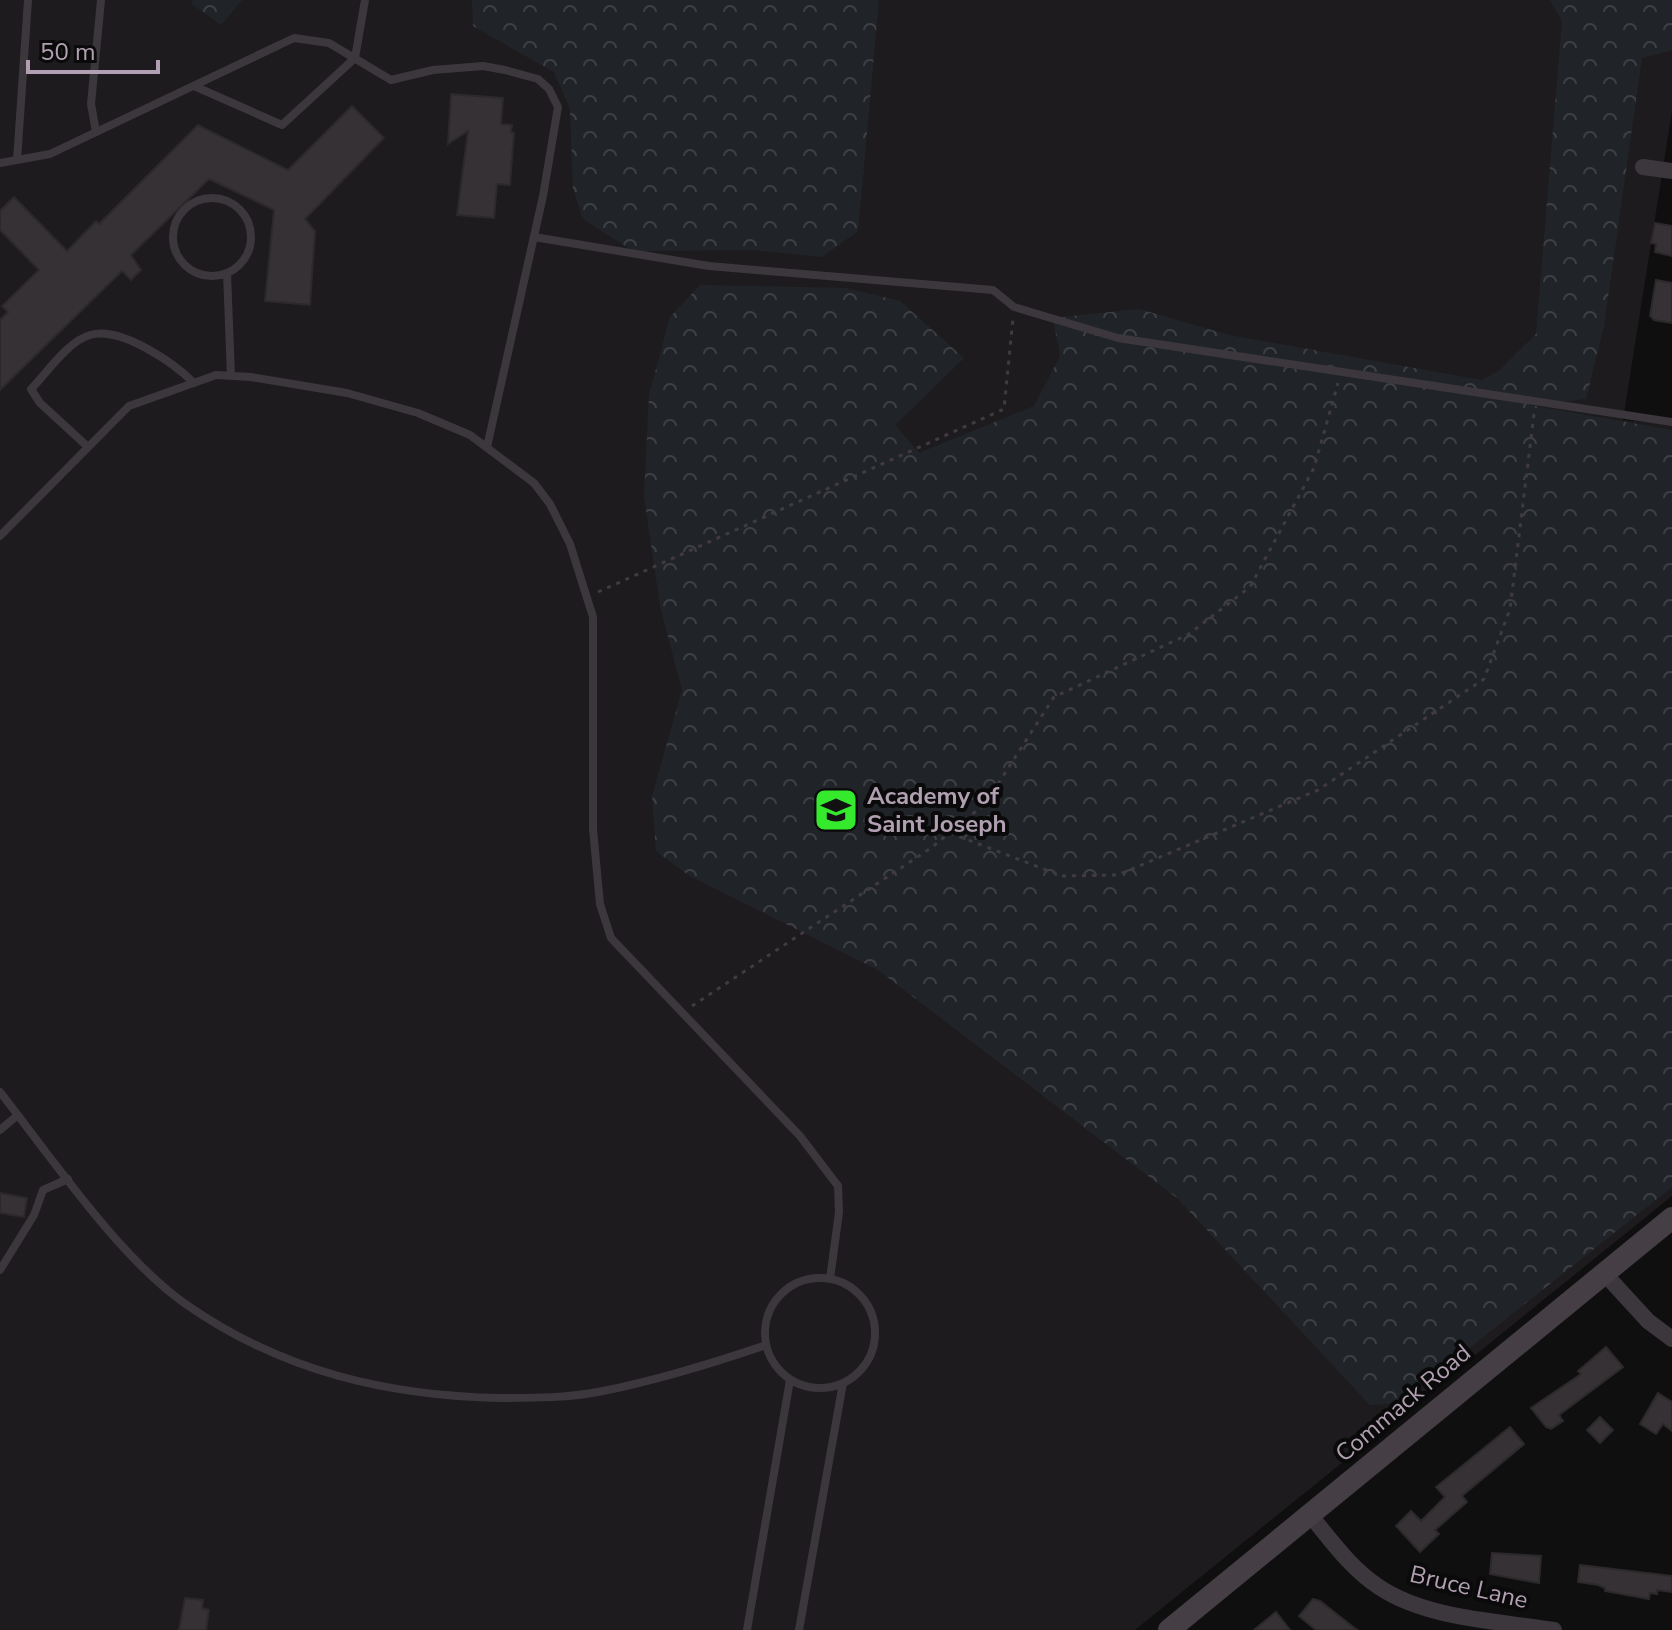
<svg xmlns="http://www.w3.org/2000/svg" width="1672" height="1630" font-family="'Nunito Sans',sans-serif">
  <defs>
    <pattern id="forest-crowns" width="20" height="18" patternUnits="userSpaceOnUse" patternTransform="scale(2)"><rect width="20" height="18" fill="#202428"/><path d="M2 6a3 3 0 1 1 6 0M12 15a3 3 0 1 1 6 0" fill="none" stroke="#3e4045"/></pattern>
  </defs>
  <rect width="100%" height="100%" fill="#100f10"/>
  <path fill="#1d1b1d" d="M0,0H1672V111L1623,420L1672,424V1196L1135,1630H0Z"/>
  <path fill="url(#forest-crowns)" d="M193,0H242L221,25L192,4Z
    M472,0H879L858,231L822,257L755,250L633,251L583,219L573,188L570,109L554,72L473,26Z
    M1550,0H1672V50L1642,58L1604,326L1586,399L1529,405L1672,430V1187L1400,1403L1370,1405L1177,1198L878,970L688,875L656,851L652,796L682,690L660,606L644,496L649,395L670,317L700,285L846,288L900,301L964,358L895,425L919,453L1034,406L1060,356L1053,318L1139,309L1229,335L1481,380L1499,371L1536,334L1562,21Z"/>
  <path fill="#353135" stroke="#2c292b" stroke-width="2" d="M451,94L503,98L501,124L512,125L511,132L514,133L510,185L497,184L494,218L457,215L468,131L448,144Z
    M352,106L384,138L305,219L315,231L310,305L265,301L274,210L209,179L131,255L141,270L131,280L122,271L0,390V320L8,312L2,306L39,270L0,230V211L14,197L67,251L96,221L99,224L198,125L288,170Z
    M1655,223L1672,226V256L1655,252L1656,244L1651,243Z
    M1656,280L1672,283V323L1654,320L1650,316Z
    M0,1193L27,1198L24,1217L0,1213Z
    M1606,1347L1623,1367L1559,1415L1563,1421L1551,1429L1546,1427L1531,1408L1581,1374L1578,1371Z
    M1658,1393L1672,1402V1431L1663,1424L1656,1434L1640,1424Z
    M1600,1417L1613,1430L1600,1443L1587,1430Z
    M1510,1427L1524,1444L1462,1496L1467,1502L1435,1530L1439,1534L1420,1552L1396,1526L1411,1511L1421,1521L1445,1497L1436,1487Z
    M1492,1553L1541,1556L1539,1583L1490,1574Z
    M1580,1565L1672,1576V1592L1657,1590V1594L1650,1593L1649,1599L1605,1591V1588L1598,1585L1578,1582Z
    M185,1598L203,1600L202,1608L209,1610L206,1630H179Z
    M1313,1599L1320,1601L1357,1630H1316L1299,1616Z
    M1276,1612L1290,1630H1254Z"/>
  <g fill="none" stroke-linecap="round" stroke-linejoin="round">
    <path stroke="#413a41" stroke-width="3" stroke-dasharray="4 6" stroke-linecap="butt" d="M598,592L1004,409L1013,318
      M950,833L1062,876L1118,875L1318,790L1484,679L1510,609L1534,414
      M692,1006L931,848L985,804L1054,697L1189,634L1250,587L1314,468L1338,383"/>
    <path stroke="#3c373c" stroke-width="8" d="M194,86L282,125L355,58L365,0
      M96,132L91,104L101,0
      M17,160L28,0
      M0,163L50,154L294,38L329,43L391,80L433,70L483,66L505,70L538,79L549,89L558,107L543,196L487,447
      M173 237a39 39 0 1 1 78 0a39 39 0 1 1-78 0Z
      M534,237L709,266L993,290L1014,307L1118,338L1672,422
      M227,273L231,376
      M88,447L40,403L31,389C46,374 68,341 90,335C121,326 174,363 194,383
      M0,536L129,406L216,375L251,377L347,393L418,413L470,435L534,483L550,504L570,544L593,617V829L600,904L611,938L800,1136L838,1186L839,1212L830,1279
      M0,1092C51,1157 120,1259 187,1305C282,1371 387,1396 501,1398C535,1398 569,1398 603,1391C658,1380 713,1363 766,1345
      M0,1130L18,1115
      M0,1270L34,1215L43,1190L68,1179
      M765 1333a55 55 0 1 1 110 0a55 55 0 1 1-110 0Z
      M747,1630L790,1380
      M799,1630L843,1383"/>
    <path stroke="#3c373c" stroke-width="16" d="M1643,167L1672,171
      M1604,1273L1648,1321L1672,1339
      M1310,1515C1331,1540 1351,1569 1379,1587C1427,1619 1498,1621 1554,1630"/>
    <path stroke="#453e45" stroke-width="22" d="M1169,1630L1672,1218"/>
  </g>
  <defs>
    <g id="school-square" transform="scale(2.3)"><rect x="-9" y="-9" width="18" height="18" rx="4" fill="#35ea2d" stroke="#0b0a0b"/><path d="M0-5L7-2L0 1L-7-2ZM-4 1L0 2.5L4 1V4Q0 6-4 4Z" fill="#111"/></g>
  </defs>
  <g fill-rule="evenodd">
    <use href="#school-square" x="836" y="810"/>
  </g>
  <g text-anchor="middle" stroke-width="8" stroke-linejoin="round" paint-order="stroke">
    <g font-size="24" font-weight="bold" fill="#b1a0b1" stroke="#0b0a0b" text-anchor="start">
      <text x="867" y="804">Academy of<tspan x="867" dy="28">Saint Joseph</tspan></text>
    </g>
    <g font-size="24" fill="#b1a0b1" stroke="#0b0a0b">
      <text transform="translate(1403 1403) rotate(-40)" y="8">Commack Road</text>
      <text transform="translate(1469 1587) rotate(13)" y="8">Bruce Lane</text>
    </g>
  </g>
  <path d="M28 60v12h130v-12" fill="none" stroke="#b1a0b1" stroke-width="4"/>
  <text x="40" y="60" font-size="24" fill="#b1a0b1" stroke="#0b0a0b" stroke-width="6" paint-order="stroke">50 m</text>
</svg>
